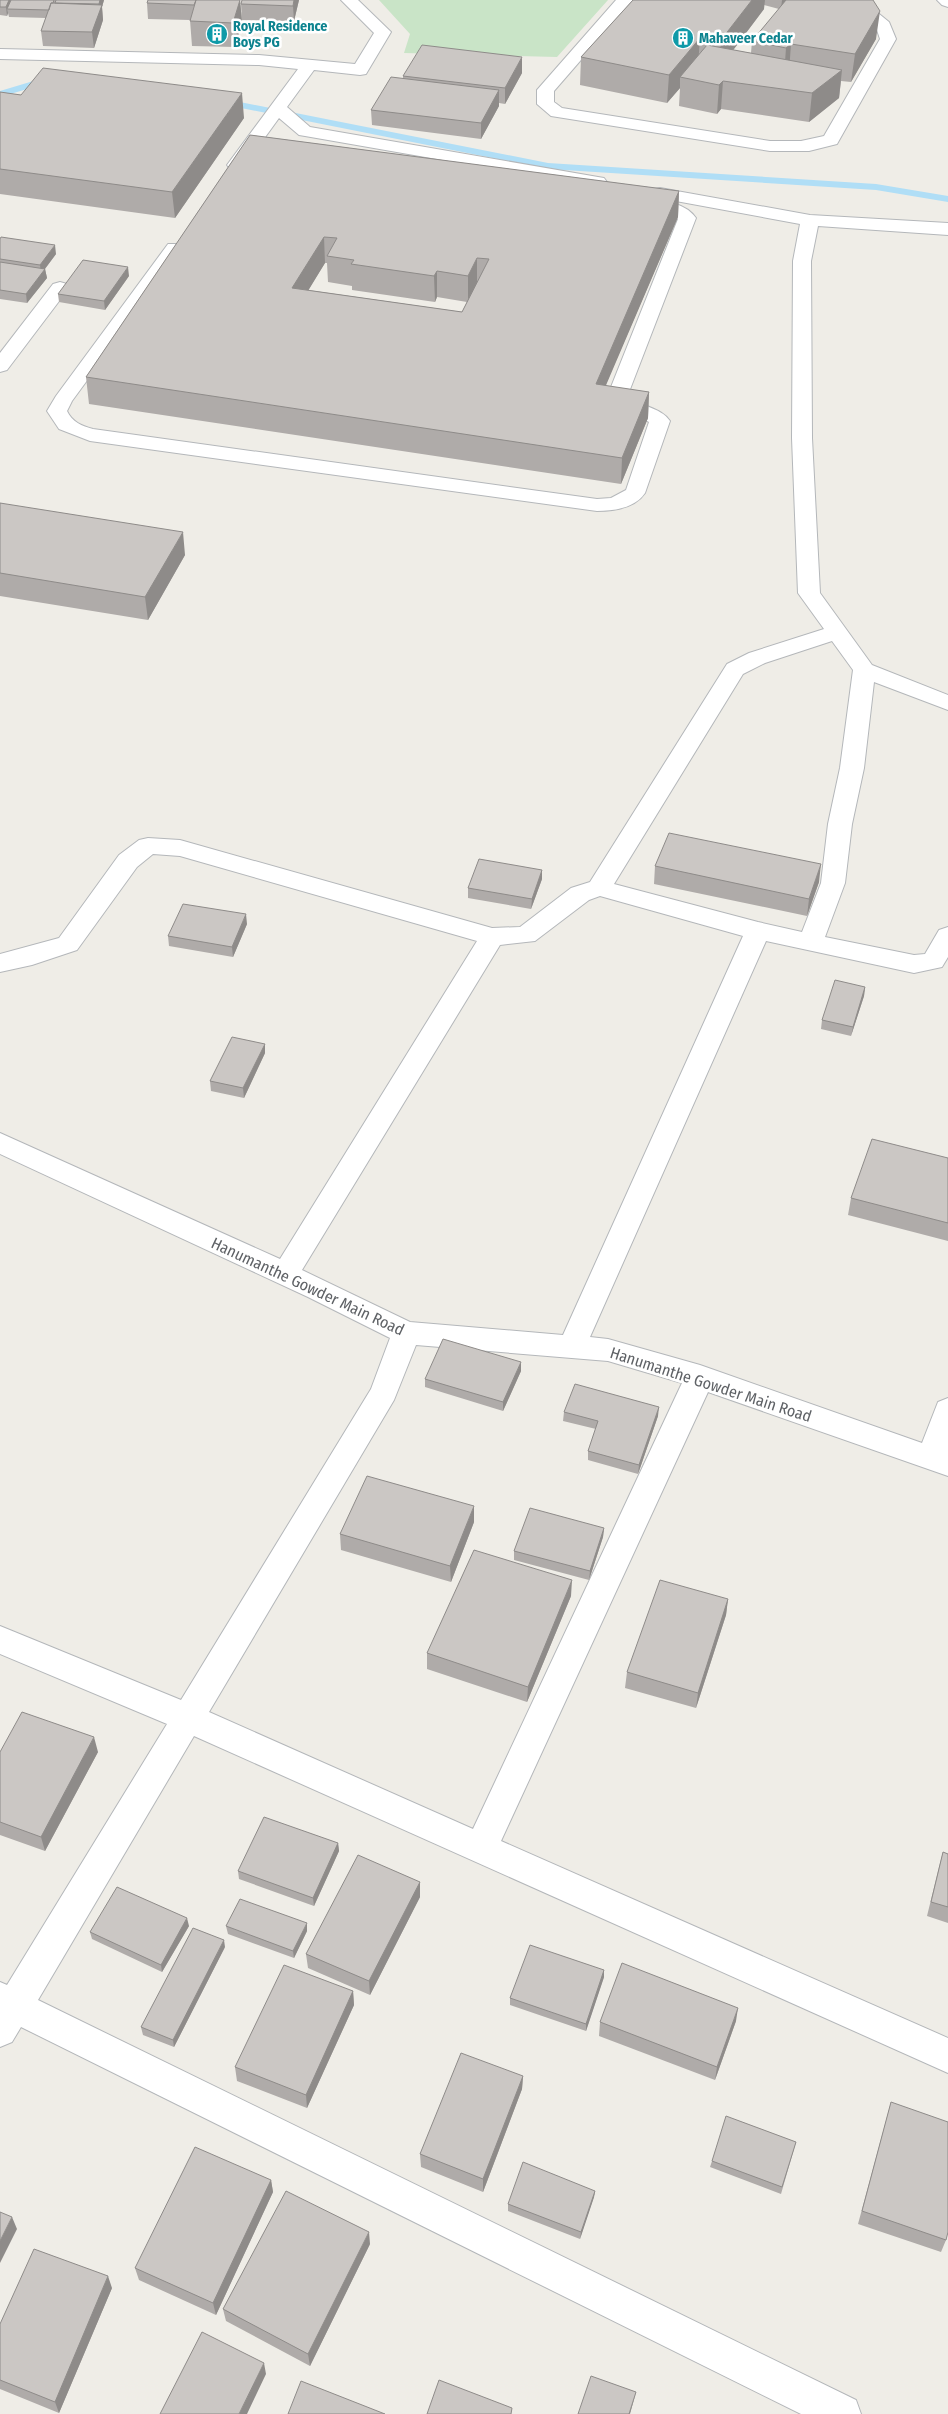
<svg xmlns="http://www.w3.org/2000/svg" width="948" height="2414" font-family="'Fira Sans Condensed',sans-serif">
  <rect width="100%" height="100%" fill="#efede7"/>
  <path fill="#c9e4c7" d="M379,0H608L557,57L404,53L410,34Z"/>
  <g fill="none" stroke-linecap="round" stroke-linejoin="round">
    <path fill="#b0def6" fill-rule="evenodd" d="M40,79L53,80L58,83L53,86L41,85L0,97V91Z
      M220,98L548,163L876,184L948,196V202L876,190L548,169L216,103V99Z"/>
    <g stroke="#b4b7ba" stroke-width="2">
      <path id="minor" d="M341,0H358L391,32L366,74L360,75L314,70L287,107L310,127L598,177L604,178L607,182L604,186L598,187L305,136L299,135L279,118L242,169H230L227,165L298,69L259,65L0,59V49L259,55L355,64L374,33Z
        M616,0H633L554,91V102L562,108L770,141H801L824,136L880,39L876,27L844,0H862L889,22L896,39L837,144L809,151H770L551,116L537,104V90Z
        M937,0H948V7L942,5Z
        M660,188L810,215L948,223V235L818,226L811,261L812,438L820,593L872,665L948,695V710L874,682L864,768L852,824L845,883L825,937L914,955L925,954L939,930L948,927V957L942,967L914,973L766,941L590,1337L608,1339L700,1365L922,1443L938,1402L948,1398V1476L708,1392L501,1841L948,2038V2073L194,1736L38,2000L856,2400L861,2414H801L21,2027L12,2042L0,2047V1982L7,1985L167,1724L0,1654V1626L181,1700L371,1389L390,1338L308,1297L0,1154V1133L280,1259L477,941L180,856L153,854L137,867L77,950L32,965L0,972V954L59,938L119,855L139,840L148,838L180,840L492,928L520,927L571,888L590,882L727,664L749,653L824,629L798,593L792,438L793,261L800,224L654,197L651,193L654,189ZM832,641L853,670L840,768L828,824L821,883L802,932L758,922L614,884L743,674L765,663ZM600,896L743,936L563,1335L410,1322L302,1270L500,945L535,941L589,900ZM416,1345L608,1361L682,1383L473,1829L209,1712L394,1400Z
        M642,199C661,201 684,201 696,218L629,392C638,408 660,406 670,421L645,493C635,508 614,511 597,511L90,441L59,429L47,411L56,396L168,244H182L184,248L72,401L67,411C72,422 82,426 93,429L597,499L611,498L626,490L649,422L619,407L609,392L678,219L667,213L636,208L633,204L636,200Z
        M60,282L67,284L69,288L7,370L0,372V353L53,284Z"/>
    </g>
    <use href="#minor" fill="#fff" fill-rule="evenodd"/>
  </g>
  <path fill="#afaba9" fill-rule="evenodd" d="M0,0H104L102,7L103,20L94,48L43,46L41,31L46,18L9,17L8,13L7,16L0,15Z
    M240,0L242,22L235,47L192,46L190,20L148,19L147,3Z
    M299,0L294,21L242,20L241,4Z
    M633,0H873L876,39L851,82L841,81L839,98L809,122L721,109L717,114L679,106L680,88L667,103L580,85L581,57ZM764,5L779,9L752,41L751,53L733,50L764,9Z
    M522,73L505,104L499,103V106L481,139L372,125L371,110L403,78V76Z
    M0,92L21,95L244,118L175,218L0,194Z
    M250,135L679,191L678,217L605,386L649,392L648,418L621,484L89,404L86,377ZM325,263H327L328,282L352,286V290L435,302L437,297L467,302L462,312L308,290Z
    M0,239L56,254L45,269L47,278L27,303L0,299Z
    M129,276L105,310L59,302L58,294Z
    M0,503L185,555L148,620L0,596Z
    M655,866L819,882L807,916L654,884Z
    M542,879L531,909L468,898V888Z
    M247,924L233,957L169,946L168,936Z
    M865,987L864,996L851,1036L821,1029L822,1020Z
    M265,1044V1053L244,1098L211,1091L210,1081Z
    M948,1158V1241L848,1215L851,1198Z
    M521,1371L503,1411L425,1387V1379Z
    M564,1412L658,1416L638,1474L588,1460V1451L596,1429L563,1421Z
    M474,1522L451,1582L341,1550L340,1534Z
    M604,1528L603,1537L589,1580L514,1560V1551Z
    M571,1596L527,1702L427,1669V1653Z
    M728,1599L726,1615L696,1708L625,1688L627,1672Z
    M0,1752H98L45,1851L0,1835Z
    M338,1843L339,1851L314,1906L239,1879L238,1871Z
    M943,1852L948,1854V1923L927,1916L939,1867Z
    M420,1882V1897L370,1995L308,1968L306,1954Z
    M189,1926L162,1972L92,1939L90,1932Z
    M226,1926L307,1931L294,1958L228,1934Z
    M225,1947L174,2047L143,2035L141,2027Z
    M604,1970V1977L586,2031L510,2005V1998Z
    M353,1991L354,2005L307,2108L237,2081L235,2067Z
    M736,2021L715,2080L599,2036L600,2022Z
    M523,2076L522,2089L483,2192L421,2167L420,2154Z
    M891,2102L946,2240L941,2252L858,2224Z
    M796,2142L781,2194L710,2167L712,2161Z
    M271,2180L273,2192L216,2315L139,2280L135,2268Z
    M595,2191L594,2197L580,2239L508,2211V2204Z
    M370,2244L310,2366L226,2321L223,2309Z
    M112,2288L59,2413L0,2389V2324Z"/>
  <path fill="#8e8b89" d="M9,0H13L7,9L8,13L7,16L6,7Z
    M100,0H104L102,7L103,20L94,48L92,32L97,9Z
    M240,0L242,22L235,47L233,23Z
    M294,0H299L294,21L293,6Z
    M752,0H765L764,9L719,69L721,40Z
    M782,0H787L781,9Z
    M880,11L876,39L851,82L855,54Z
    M700,38L698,66L680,77V88L667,103L669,75Z
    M791,44L789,72L784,76L786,48Z
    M522,57V73L505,104V88Z
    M842,70L839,98L809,122L812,93Z
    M723,81L721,109L717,114L719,85Z
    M499,90V106L481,139V123Z
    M242,93L244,118L175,218L172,192Z
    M679,191L678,217L595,411L596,384Z
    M324,237L325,263L294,314L292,288Z
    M55,245L56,254L41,274L40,265Z
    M477,258V284L468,302V276Z
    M128,267L129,276L105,310L104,301Z
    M45,269L47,278L27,303L26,294Z
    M437,271V297L435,302L434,276Z
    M649,392L648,418L621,484L622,458Z
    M183,532L185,555L148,620L145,597Z
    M821,864L819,882L807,916L809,899Z
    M542,870V879L531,909L532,899Z
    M246,914L247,924L233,957L232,947Z
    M865,987L864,996L851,1036L853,1027Z
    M265,1044V1053L244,1098L243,1088Z
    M521,1362V1371L503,1411V1402Z
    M659,1407L658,1416L638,1474L639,1465Z
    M474,1506V1522L451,1582L450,1566Z
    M604,1528L603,1537L589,1580L590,1571Z
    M572,1580L571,1596L527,1702L528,1687Z
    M728,1599L726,1615L696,1708L698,1693Z
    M94,1737L98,1752L45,1851L41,1837Z
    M338,1843L339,1851L314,1906L313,1898Z
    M420,1882V1897L370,1995L369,1981Z
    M187,1918L189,1926L162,1972L161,1965Z
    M307,1923V1931L294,1958L293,1951Z
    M224,1940L225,1947L174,2047L173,2040Z
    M604,1970V1977L586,2031V2024Z
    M353,1991L354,2005L307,2108L306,2095Z
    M738,2008L736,2021L715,2080L717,2067Z
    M523,2076L522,2089L483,2192V2179Z
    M271,2180L273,2192L216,2315L213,2303Z
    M595,2191L594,2197L580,2239L581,2232Z
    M12,2217L17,2229L0,2263V2241Z
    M369,2232L370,2244L310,2366L308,2354Z
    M108,2276L112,2288L59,2413L55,2402Z
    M264,2363L266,2374L247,2414H239Z
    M636,2392L630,2414H629Z"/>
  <path fill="#cbc7c4" stroke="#8e8b89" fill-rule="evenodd" d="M0,0H9L6,7H0Z
    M11,0H54L53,3H51L49,10L7,9Z
    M56,0H100L99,4L55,3Z
    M148,0H196L194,5L147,3Z
    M196,0H240L233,23L190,21Z
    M242,0H294L293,6L241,4Z
    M633,0H752L721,40L700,38L669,75L581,57Z
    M786,0H873L880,11L855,54L791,44L786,48L752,41Z
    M51,3L102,5L92,32L41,31Z
    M422,45L522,57L505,88L403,76Z
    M707,45L842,70L812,93L723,81L719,85L680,77Z
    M43,68L242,93L172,192L0,169V92L21,95Z
    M391,77L499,90L481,123L371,110Z
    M250,135L679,191L596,384L649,392L622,458L86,377ZM324,237L337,238L327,256L354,260L351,264L434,276L437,271L468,276L477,258L489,259L462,312L292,288Z
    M1,237L55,245L40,265L0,259V239Z
    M83,260L128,267L104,301L58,294Z
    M0,262L45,269L26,294L0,290Z
    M0,503L183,532L145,597L0,573Z
    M669,833L821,864L809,899L655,866Z
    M479,859L542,870L532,899L468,888Z
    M183,904L246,914L232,947L168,936Z
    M835,980L865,987L853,1027L822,1020Z
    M232,1037L265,1044L243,1088L210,1081Z
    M872,1139L948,1158V1223L851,1198Z
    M443,1339L521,1362L503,1402L425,1379Z
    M575,1384L659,1407L639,1465L588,1451L598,1421L564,1412Z
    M367,1476L474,1506L450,1566L340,1534Z
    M530,1508L604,1528L590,1571L514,1551Z
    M474,1550L572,1580L528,1687L427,1653Z
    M660,1580L728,1599L698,1693L627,1672Z
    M22,1712L94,1737L41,1837L0,1822V1752Z
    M264,1817L338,1843L313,1898L238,1871Z
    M943,1852L948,1854V1907L931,1902Z
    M358,1855L420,1882L369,1981L306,1954Z
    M117,1887L187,1918L161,1965L90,1932Z
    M240,1899L307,1923L293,1951L226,1926Z
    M193,1928L224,1940L173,2040L141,2027Z
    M530,1945L604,1970L586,2024L510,1998Z
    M622,1963L738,2008L717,2067L600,2022Z
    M284,1965L353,1991L306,2095L235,2067Z
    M461,2053L523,2076L483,2179L420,2154Z
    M891,2102L948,2122V2232L946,2240L862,2211Z
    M726,2116L796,2142L782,2187L712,2161Z
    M195,2147L271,2180L213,2303L135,2268Z
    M523,2162L595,2191L581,2232L508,2204Z
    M286,2191L369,2232L308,2354L223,2309Z
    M0,2212L12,2217L0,2241Z
    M34,2249L108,2276L55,2402L0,2380V2324Z
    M202,2332L264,2363L239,2414H160Z
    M591,2376L636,2392L629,2414H578Z
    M439,2380L512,2408L511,2414H427Z
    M301,2381L385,2414H288Z"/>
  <defs>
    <g id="building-disc" transform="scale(1.125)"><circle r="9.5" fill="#0f9aa8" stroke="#fff"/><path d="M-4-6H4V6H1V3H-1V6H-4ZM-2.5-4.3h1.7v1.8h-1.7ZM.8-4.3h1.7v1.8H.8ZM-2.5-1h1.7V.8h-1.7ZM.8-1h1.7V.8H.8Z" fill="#fff"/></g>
  </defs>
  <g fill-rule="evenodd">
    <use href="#building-disc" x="217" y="34"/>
    <use href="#building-disc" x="683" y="38"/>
  </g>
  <g text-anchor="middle" stroke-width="5" stroke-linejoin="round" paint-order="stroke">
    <g font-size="14" font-weight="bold" fill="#0d838f" stroke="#fff" text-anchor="start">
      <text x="233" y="31">Royal Residence<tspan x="233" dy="16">Boys PG</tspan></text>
      <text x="699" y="43">Mahaveer Cedar</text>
    </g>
    <g font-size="16" fill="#5f6266" stroke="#fff">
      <text transform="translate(308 1286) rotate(25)" y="6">Hanumanthe Gowder Main Road</text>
      <text transform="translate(711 1384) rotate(18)" y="6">Hanumanthe Gowder Main Road</text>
    </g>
  </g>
</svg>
